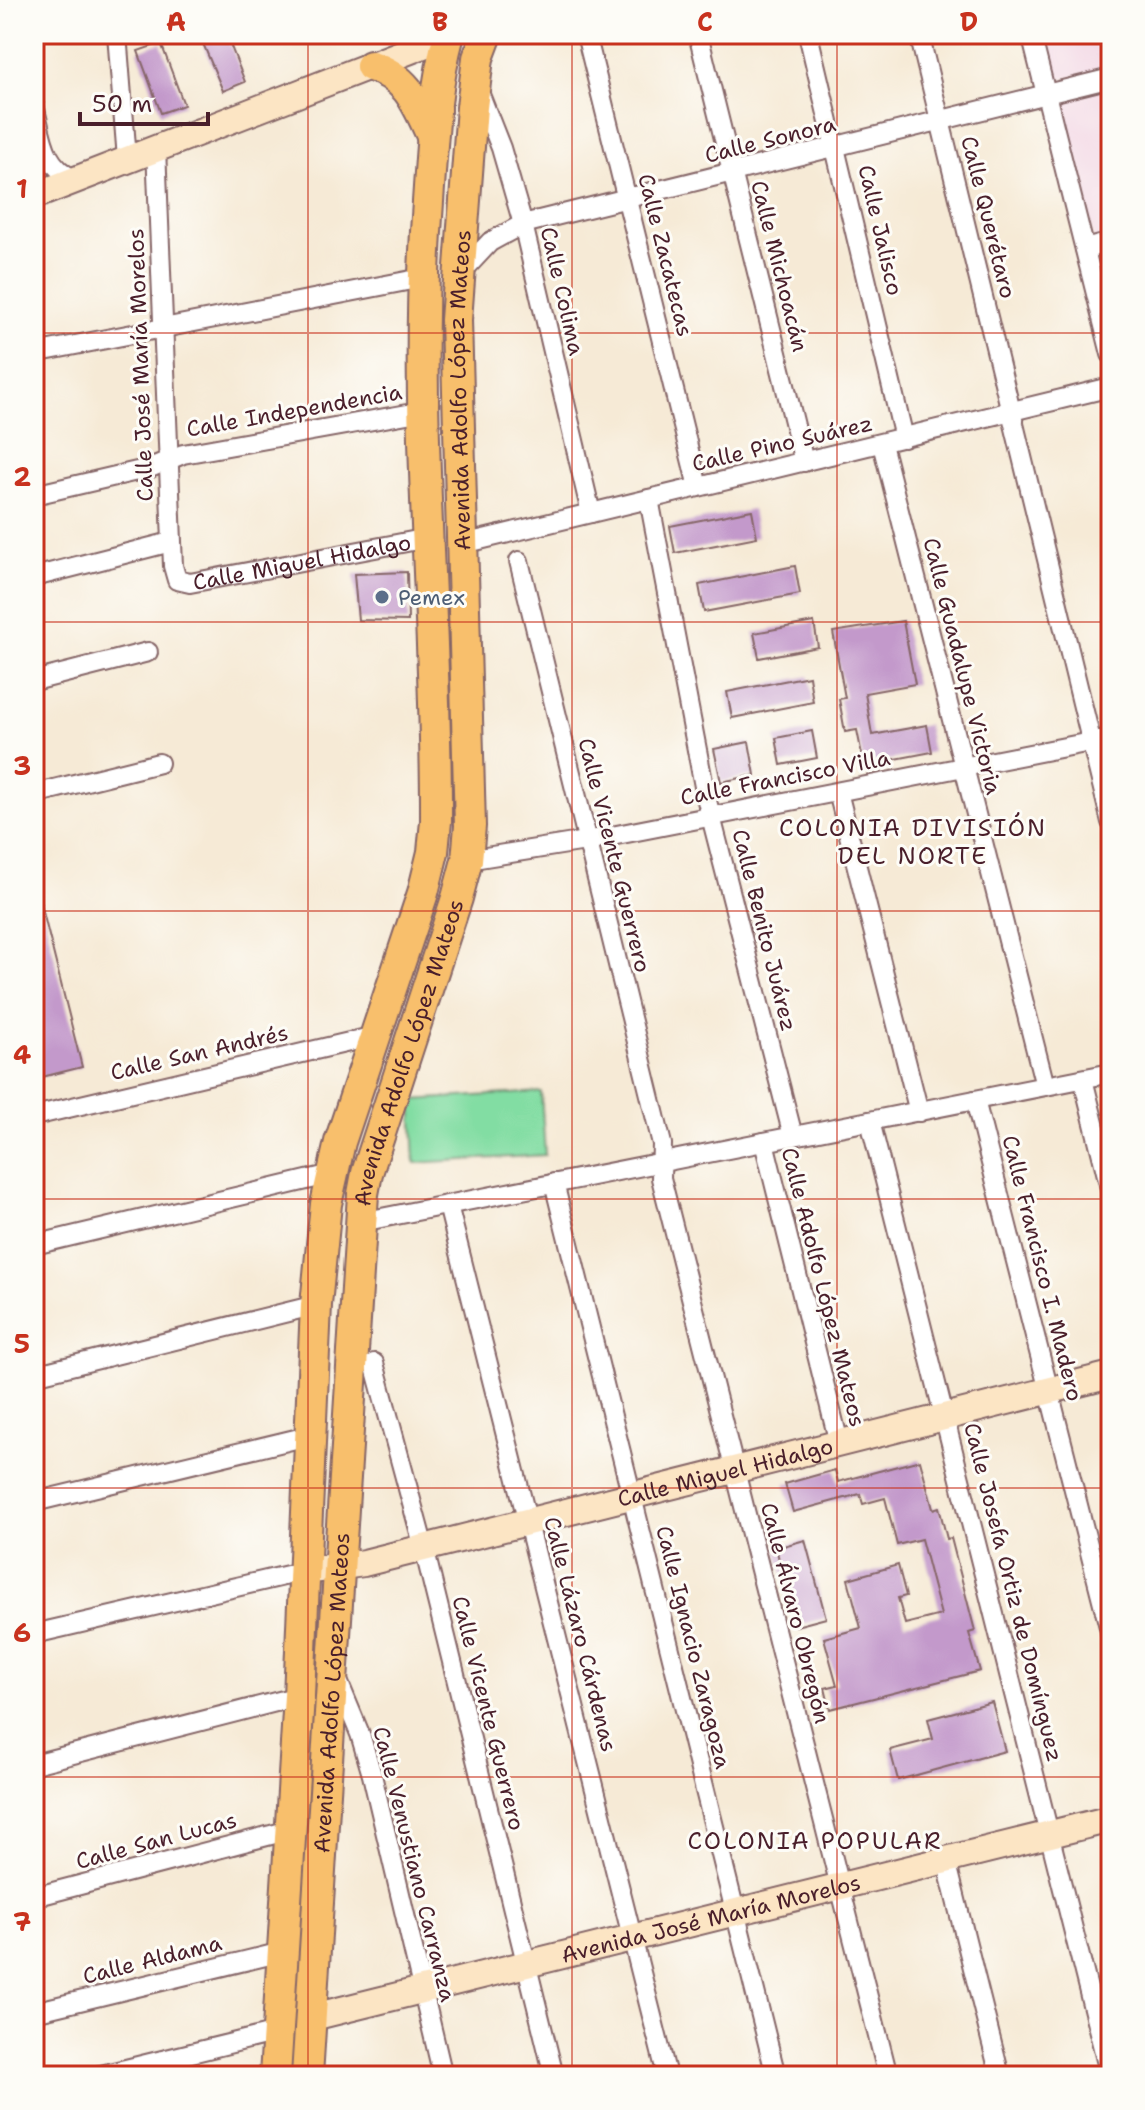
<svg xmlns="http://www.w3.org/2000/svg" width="1145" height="2110" font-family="'Shantell Sans',sans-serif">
  <rect width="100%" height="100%" fill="#fdfcf7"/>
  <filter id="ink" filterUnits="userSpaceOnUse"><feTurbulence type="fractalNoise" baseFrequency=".0125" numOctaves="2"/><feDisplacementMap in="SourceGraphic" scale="16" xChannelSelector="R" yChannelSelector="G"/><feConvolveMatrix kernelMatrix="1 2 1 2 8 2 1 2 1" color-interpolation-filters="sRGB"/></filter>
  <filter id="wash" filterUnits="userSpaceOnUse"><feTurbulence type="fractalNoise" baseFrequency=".006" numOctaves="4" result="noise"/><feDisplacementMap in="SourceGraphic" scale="32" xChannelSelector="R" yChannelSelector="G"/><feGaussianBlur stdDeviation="1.8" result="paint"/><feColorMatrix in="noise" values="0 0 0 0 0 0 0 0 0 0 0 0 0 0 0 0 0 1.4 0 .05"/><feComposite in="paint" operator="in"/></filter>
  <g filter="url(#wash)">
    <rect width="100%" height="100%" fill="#f6ead6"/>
    <path fill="#f1d0e2" d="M1037,34H1111V67L1050,82Z
      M1111,82V240L1095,244L1056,95Z"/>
    <path fill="#82dda3" stroke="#667e67" stroke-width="2" d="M541,1092L545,1155L415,1163L412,1100Z"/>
    <g id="blocks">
      <path fill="#c399cb" d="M199,34H226L245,82L223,91Z
        M161,43L184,105L161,113L138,51Z
        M752,510L757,537L675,553L670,526Z
        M795,566L800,594L704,612L699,585Z
        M407,572L408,621L358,620L354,574Z
        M903,621L915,684L865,693L872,735L927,725L932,752L864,765L857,730L845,732L839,699L845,698L833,632Z
        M814,622L818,647L759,658L754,633Z
        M809,676L813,702L732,718L727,692Z
        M812,731L817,758L781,765L776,738Z
        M749,742L755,775L721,782L714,749Z
        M34,896H39L82,1067L34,1079Z
        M920,1460L933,1509L939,1507L947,1539L951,1538L975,1631L969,1633L980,1671L830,1709L825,1688L837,1685L824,1638L861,1628L848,1579L898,1565L906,1596L898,1598L905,1624L941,1615L921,1539L897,1545L885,1498L863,1504L860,1494L793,1512L785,1484L835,1470L838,1482Z
        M805,1540L826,1618L796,1626L776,1548Z
        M992,1702L1005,1751L898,1780L890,1750L933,1739L928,1719Z"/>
    </g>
  </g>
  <g filter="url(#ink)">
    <use href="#blocks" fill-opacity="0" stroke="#866667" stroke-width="2"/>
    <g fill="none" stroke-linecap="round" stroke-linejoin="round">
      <g stroke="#866667" stroke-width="22">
        <g id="street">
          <path d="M117,34L127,159"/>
          <path d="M586,34L698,487"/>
          <path d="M698,34L804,462"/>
          <path d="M808,34L904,438"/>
          <path d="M919,34L1111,822"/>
          <path d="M1031,34L1111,354"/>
          <path d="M477,87L501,148L523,224L591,513"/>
          <path d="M34,105C42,135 42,165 74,179"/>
          <path id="s1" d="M156,148L173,566L177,580L190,583L428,538"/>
          <path d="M1085,249L1111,242"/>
          <path d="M462,272L490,242L523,224L1111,78"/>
          <path d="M34,353L422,278"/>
          <path d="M882,444L1045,1086"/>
          <path d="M34,495L150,468L183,454L424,411"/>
          <path d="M649,499L706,797L793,1136"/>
          <path d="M463,544L1111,387"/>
          <path d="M519,561L662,1144L661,1178L888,2076"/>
          <path d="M34,577L171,542"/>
          <path d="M34,681L148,652"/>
          <path d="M838,792L919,1112"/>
          <path d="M34,794L159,763"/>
          <path d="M467,860L586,841L1111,738"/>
          <path d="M1083,1079L1111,1192"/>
          <path d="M975,1100L1111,1635"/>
          <path d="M34,1116L375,1036"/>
          <path d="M870,1121L1110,2076"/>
          <path d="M764,1142L839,1443"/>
          <path d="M554,1183L776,2076"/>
          <path d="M448,1205L667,2076"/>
          <path d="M361,1222L1111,1073"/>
          <path d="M34,1245L332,1174"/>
          <path d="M374,1363L424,1548L554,2076"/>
          <path d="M34,1375L316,1305"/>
          <path d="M34,1502L312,1435"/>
          <path d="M34,1634L305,1571"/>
          <path d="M336,1676L360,1734L372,1775L443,2076"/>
          <path d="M34,1764L299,1696"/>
          <path d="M946,1860L1000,2076"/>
          <path d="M34,1897L290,1830"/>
          <path d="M34,2012L282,1952"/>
          <path d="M97,2076L277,2032"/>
        </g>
      </g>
      <g stroke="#866667" stroke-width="30">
        <g id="secondary">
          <path d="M34,196L452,34"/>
          <path id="s2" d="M305,1571L364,1563L1111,1375"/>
          <path id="s3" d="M309,2018L1111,1819"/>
        </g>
      </g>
      <g stroke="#866667" stroke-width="34">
        <g id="primary">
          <path d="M371,66C408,77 417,104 432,136"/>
          <path d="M275,2076L299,1696L316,1305L326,1204L340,1142L423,893L433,852L436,821C437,614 412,408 428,202C432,146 434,89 449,34"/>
          <path id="s4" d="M307,2076L363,1194L367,1173L457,898L467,860L470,826L456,320L472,107L478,58L487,34"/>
        </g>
      </g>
      <use href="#street" stroke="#fff" stroke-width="18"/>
      <use href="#secondary" stroke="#fce5c4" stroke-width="26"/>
      <use href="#primary" stroke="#f8bf6c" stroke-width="30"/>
    </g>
  </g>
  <path fill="none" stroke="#c8321e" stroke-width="2" stroke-opacity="0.55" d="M308,34V2076M572,34V2076M837,34V2076M34,333H1111M34,622H1111M34,911H1111M34,1199H1111M34,1488H1111M34,1777H1111"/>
  <circle fill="#5c6f8a" stroke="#fdfcf7" stroke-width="3" cx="382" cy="597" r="8"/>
  <g text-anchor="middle" stroke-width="6" stroke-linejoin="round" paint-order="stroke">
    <g font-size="22" fill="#4a1f2b" stroke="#fdfcf7">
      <text transform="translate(770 139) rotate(-14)" y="8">Calle Sonora</text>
      <text transform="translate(989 217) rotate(76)" y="8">Calle Querétaro</text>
      <text transform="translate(881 230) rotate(77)" y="8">Calle Jalisco</text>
      <text transform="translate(666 255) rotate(76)" y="8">Calle Zacatecas</text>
      <text transform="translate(780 266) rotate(76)" y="8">Calle Michoacán</text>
      <text transform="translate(563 291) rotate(77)" y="8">Calle Colima</text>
      <text transform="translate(140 365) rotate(-92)" y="8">Calle José María Morelos</text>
      <text dy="8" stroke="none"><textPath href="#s4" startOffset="1704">Avenida Adolfo López Mateos</textPath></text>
      <text transform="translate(294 410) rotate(-10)" y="8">Calle Independencia</text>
      <text transform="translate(782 443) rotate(-13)" y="8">Calle Pino Suárez</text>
      <text dy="8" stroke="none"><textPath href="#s1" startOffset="560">Calle Miguel Hidalgo</textPath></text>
      <text transform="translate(963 666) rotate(76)" y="8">Calle Guadalupe Victoria</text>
      <text transform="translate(785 777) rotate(-11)" y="8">Calle Francisco Villa</text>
      <text transform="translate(615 855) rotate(76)" y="8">Calle Vicente Guerrero</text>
      <text transform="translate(765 930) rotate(76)" y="8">Calle Benito Juárez</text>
      <text transform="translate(199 1052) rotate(-13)" y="8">Calle San Andrés</text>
      <text dy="8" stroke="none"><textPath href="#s4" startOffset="1032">Avenida Adolfo López Mateos</textPath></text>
      <text transform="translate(1043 1268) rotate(76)" y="8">Calle Francisco I. Madero</text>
      <text transform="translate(824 1287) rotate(76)" y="8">Calle Adolfo López Mateos</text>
      <text dy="8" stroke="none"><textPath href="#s2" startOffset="432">Calle Miguel Hidalgo</textPath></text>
      <text transform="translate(1014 1592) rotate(76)" y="8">Calle Josefa Ortiz de Domínguez</text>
      <text transform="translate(796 1613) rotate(76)" y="8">Calle Álvaro Obregón</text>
      <text transform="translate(581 1634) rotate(76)" y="8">Calle Lázaro Cárdenas</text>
      <text transform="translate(694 1647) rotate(76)" y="8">Calle Ignacio Zaragoza</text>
      <text dy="8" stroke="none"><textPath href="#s4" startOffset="384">Avenida Adolfo López Mateos</textPath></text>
      <text transform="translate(489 1713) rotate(76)" y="8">Calle Vicente Guerrero</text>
      <text transform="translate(156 1840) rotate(-15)" y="8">Calle San Lucas</text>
      <text transform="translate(415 1864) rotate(76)" y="8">Calle Venustiano Carranza</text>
      <text dy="8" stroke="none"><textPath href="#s3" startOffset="414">Avenida José María Morelos</textPath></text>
      <text transform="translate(152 1959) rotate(-14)" y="8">Calle Aldama</text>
    </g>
    <g font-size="22" fill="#4e5e75" stroke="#fdfcf7" text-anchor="start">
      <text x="398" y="605">Pemex</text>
    </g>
    <g font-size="24" letter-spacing="2" fill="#4a1f2b" stroke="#fdfcf7">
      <text x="913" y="836">COLONIA DIVISIÓN<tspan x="913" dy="28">DEL NORTE</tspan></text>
      <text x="815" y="1849">COLONIA POPULAR</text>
    </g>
  </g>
  <rect width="1145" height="2110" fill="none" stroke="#fdfcf7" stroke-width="88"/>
  <path d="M80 112v12h128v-12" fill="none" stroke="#4a1f2b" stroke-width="4"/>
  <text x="92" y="112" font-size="24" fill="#4a1f2b" stroke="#fdfcf7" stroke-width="6" paint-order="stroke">50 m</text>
  <rect x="44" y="44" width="1057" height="2022" fill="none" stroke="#c8321e" stroke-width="3"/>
  <g font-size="26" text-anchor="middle" font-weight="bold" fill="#c8321e">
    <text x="176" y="31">A</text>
    <text x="440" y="31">B</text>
    <text x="705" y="31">C</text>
    <text x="969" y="31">D</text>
    <text x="22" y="198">1</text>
    <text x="22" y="486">2</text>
    <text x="22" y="775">3</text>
    <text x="22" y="1064">4</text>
    <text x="22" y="1353">5</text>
    <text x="22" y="1642">6</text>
    <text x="22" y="1931">7</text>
  </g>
</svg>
